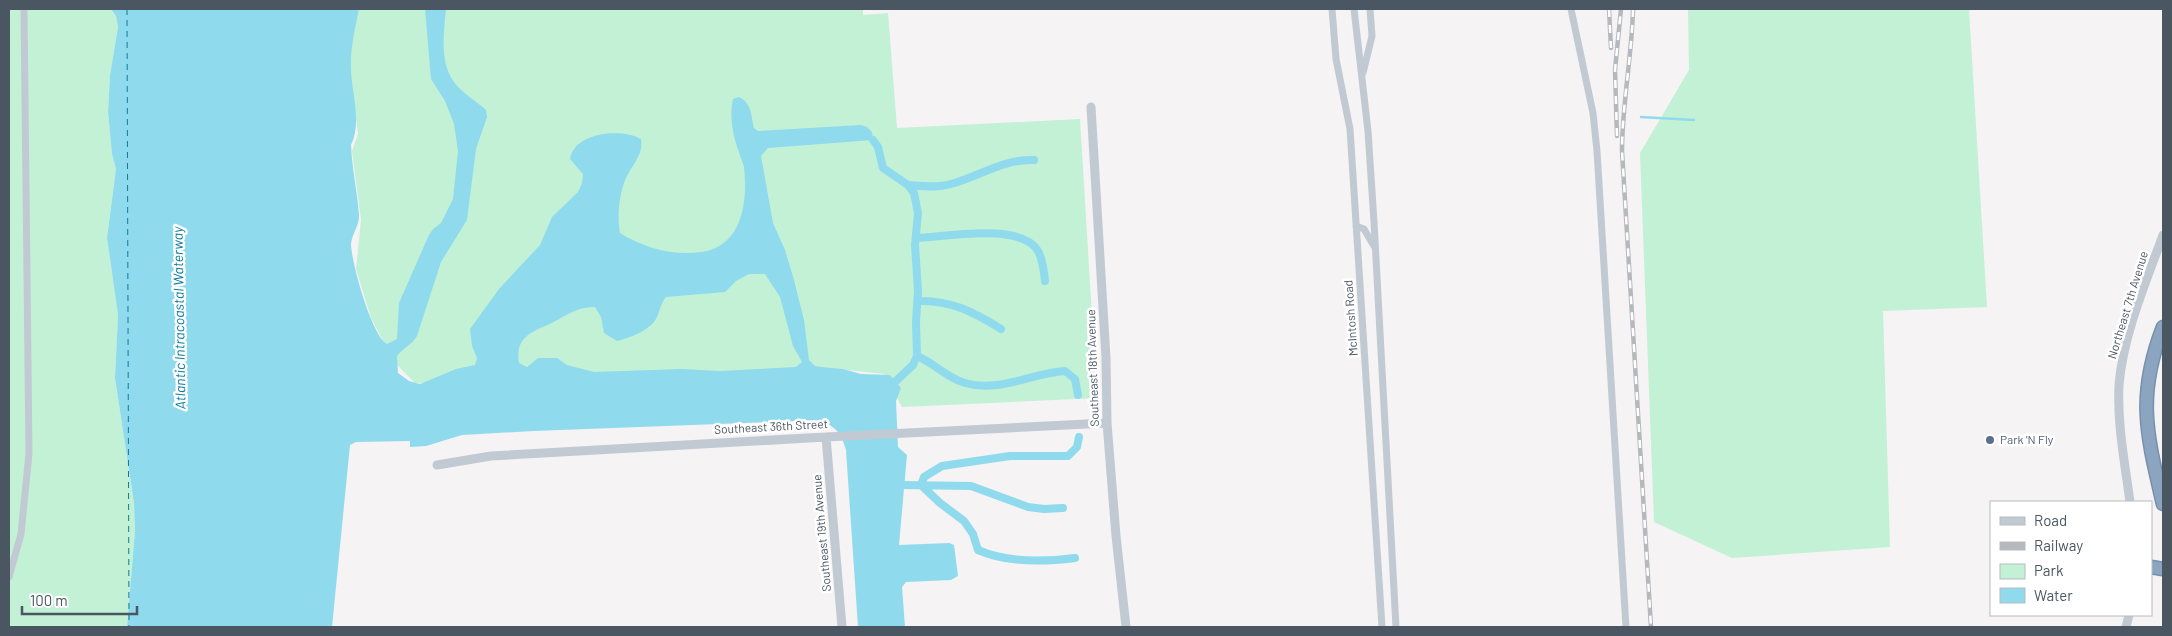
<svg xmlns="http://www.w3.org/2000/svg" width="2172" height="636" font-family="Barlow,sans-serif">
  <rect width="100%" height="100%" fill="#f5f3f3"/>
  <path fill="#c3f1d5" d="M9,9H111L116,16L118,27L110,75L108,112L112,154L116,169L107,238L118,315L115,378L134,503L135,531L127,627H9Z
    M356,9H863V15L888,13L897,128L1080,119L1097,398L902,407L884,374L829,368L494,383H415L394,362L371,318L356,269L361,220L352,151L358,134L349,62Z
    M1688,9H1969L1987,307L1883,311L1890,547L1732,558L1654,522L1640,153L1689,70Z"/>
  <path fill="#90daee" fill-rule="evenodd" d="M111,9H359C355,29 350,49 351,70C352,95 362,122 351,145C352,168 357,191 359,214C360,225 352,233 351,244C351,261 372,337 387,344L397,339L399,303L428,237L433,229L441,223L453,199L458,151L454,124L445,101L431,79L425,9H446C444,32 439,61 454,82C461,92 476,101 486,110L487,117L476,149L467,220L441,262L417,336C413,344 403,348 397,356L398,373L409,381L420,384L456,369L475,365L477,358L472,346L470,329L499,289L540,245L552,217L578,192L582,183L583,174L570,159C574,132 622,128 641,139C644,154 632,165 626,178C619,194 617,216 620,233C644,248 673,256 701,252C742,247 748,202 744,167C743,162 740,157 739,152C733,136 729,117 733,99L739,97C752,103 751,116 754,128L758,131L861,125L867,127L872,132L873,140L768,148L761,156L773,223L785,250L794,280L804,320L809,360L815,366L821,367L843,369L861,374L890,375L901,388L896,401L898,447L907,455L899,545L949,543L954,545L958,576L951,580L906,582L902,587L905,627H858L846,450C841,432 836,428 821,420L534,431L462,435L426,446L410,447V441L356,442L350,445L332,627H127L135,531L134,503L115,378L118,315L107,238L116,169L112,154L108,112L110,75L118,27L116,16ZM749,274H765L780,297L793,346L802,362L796,367L720,371L681,369L594,372L567,365L557,358H538L527,367L519,363C514,332 539,331 559,319C571,312 580,307 595,307L601,317L604,333L617,341C629,338 649,331 656,319C660,312 660,304 666,297L725,292L736,281Z"/>
  <g fill="none" stroke-linecap="round" stroke-linejoin="round">
    <path stroke="#90daee" stroke-width="2.5" d="M1641,117L1694,120"/>
    <path stroke="#90daee" stroke-width="8" d="M873,140L878,147L883,168L908,185L914,193L918,213L915,245L918,291L916,322L917,356L913,365L896,381
      M908,185C922,186 938,188 951,184C980,176 1003,159 1034,160
      M916,238C945,237 1021,222 1038,251C1043,260 1044,271 1045,281
      M918,301C951,300 974,312 1001,329
      M917,356C934,363 947,378 965,383C1000,393 1031,373 1065,371L1075,379L1078,395
      M903,485L971,486L1028,507L1044,509L1063,508
      M1075,558C1043,562 1007,563 978,550L973,534L964,521L940,503L921,485L924,477L942,466L1010,456H1068L1077,447L1079,437"/>
    <path stroke="#0c7c9b" stroke-width="1" stroke-dasharray="6 5" stroke-linecap="butt" d="M127,9L129,627"/>
    <g stroke="#7690ad" stroke-width="15">
      <path id="motorway" d="M2163,327C2136,397 2147,435 2163,504
        M2151,567L2163,569"/>
    </g>
    <path stroke="#c1cad2" stroke-width="7" d="M1332,9L1336,59L1350,129L1382,627
      M1354,9L1368,131L1374,222L1396,627
      M1571,9L1593,113L1597,151L1626,627
      M1363,73L1372,36L1370,9
      M1356,226L1364,229L1374,246
      M9,577L21,534L29,453L24,9"/>
    <path stroke="#c1cad2" stroke-width="9" d="M1091,107L1106,358L1107,423L1116,536L1126,627
      M826,437L842,627
      M437,465L491,456L826,437L1107,423
      M2130,502C2125,464 2117,424 2119,385C2123,335 2146,282 2163,235
      M2126,627L2129,615"/>
    <use href="#motorway" stroke="#8ba5c1" stroke-width="12"/>
    <g stroke="#b5b8bd" stroke-width="4.5">
      <path id="rail" d="M1609,9L1611,48
        M1633,9C1632,56 1622,104 1622,151L1651,627
        M1617,136L1615,70L1621,9"/>
    </g>
    <use href="#rail" stroke="#fff" stroke-width="2.5" stroke-dasharray="8" stroke-linecap="butt"/>
  </g>
  <circle fill="#5c6f8a" stroke="#fff" stroke-width="2" cx="1990" cy="440" r="5"/>
  <g text-anchor="middle" stroke-width="5" stroke-linejoin="round" paint-order="stroke">
    <g font-size="12" fill="#4a5661" stroke="#fff">
      <text transform="translate(2128 305) rotate(-73)" y="4">Northeast 7th Avenue</text>
      <text transform="translate(1351 318) rotate(-94)" y="4">McIntosh Road</text>
      <text transform="translate(1093 368) rotate(-92)" y="4">Southeast 18th Avenue</text>
      <text transform="translate(771 427) rotate(-3)" y="4">Southeast 36th Street</text>
      <text transform="translate(822 533) rotate(-95)" y="4">Southeast 19th Avenue</text>
    </g>
    <g font-size="12" fill="#4e5e75" stroke="#fff" text-anchor="start">
      <text x="2000" y="444">Park 'N Fly</text>
    </g>
    <g font-size="14" font-style="italic" fill="#0c7c9b" stroke="#fff">
      <text transform="translate(179 318) rotate(-91)" y="5">Atlantic Intracoastal Waterway</text>
    </g>
  </g>
  <rect width="2172" height="636" fill="none" stroke="#4a5661" stroke-width="20"/>
  <rect x="1990" y="501" width="162" height="115" fill="#ffffff" stroke="#b7bbc0"/>
  <rect x="2000" y="517" width="25" height="8" fill="#c1cad2" stroke="#b7bbc0"/>
  <text x="2034" y="526" font-size="15" fill="#4a5661">Road</text>
  <rect x="2000" y="542" width="25" height="8" fill="#b5b8bd" stroke="#b7bbc0"/>
  <text x="2034" y="551" font-size="15" fill="#4a5661">Railway</text>
  <rect x="2000" y="564" width="25" height="15" fill="#c3f1d5" stroke="#b7bbc0"/>
  <text x="2034" y="576" font-size="15" fill="#4a5661">Park</text>
  <rect x="2000" y="588" width="25" height="15" fill="#90daee" stroke="#b7bbc0"/>
  <text x="2034" y="601" font-size="15" fill="#4a5661">Water</text>
  <path d="M22 606v8h115v-8" fill="none" stroke="#4a5661" stroke-width="2.5"/>
  <text x="30" y="606" font-size="15" fill="#4a5661" stroke="#ffffff" stroke-width="4" paint-order="stroke">100 m</text>
</svg>
